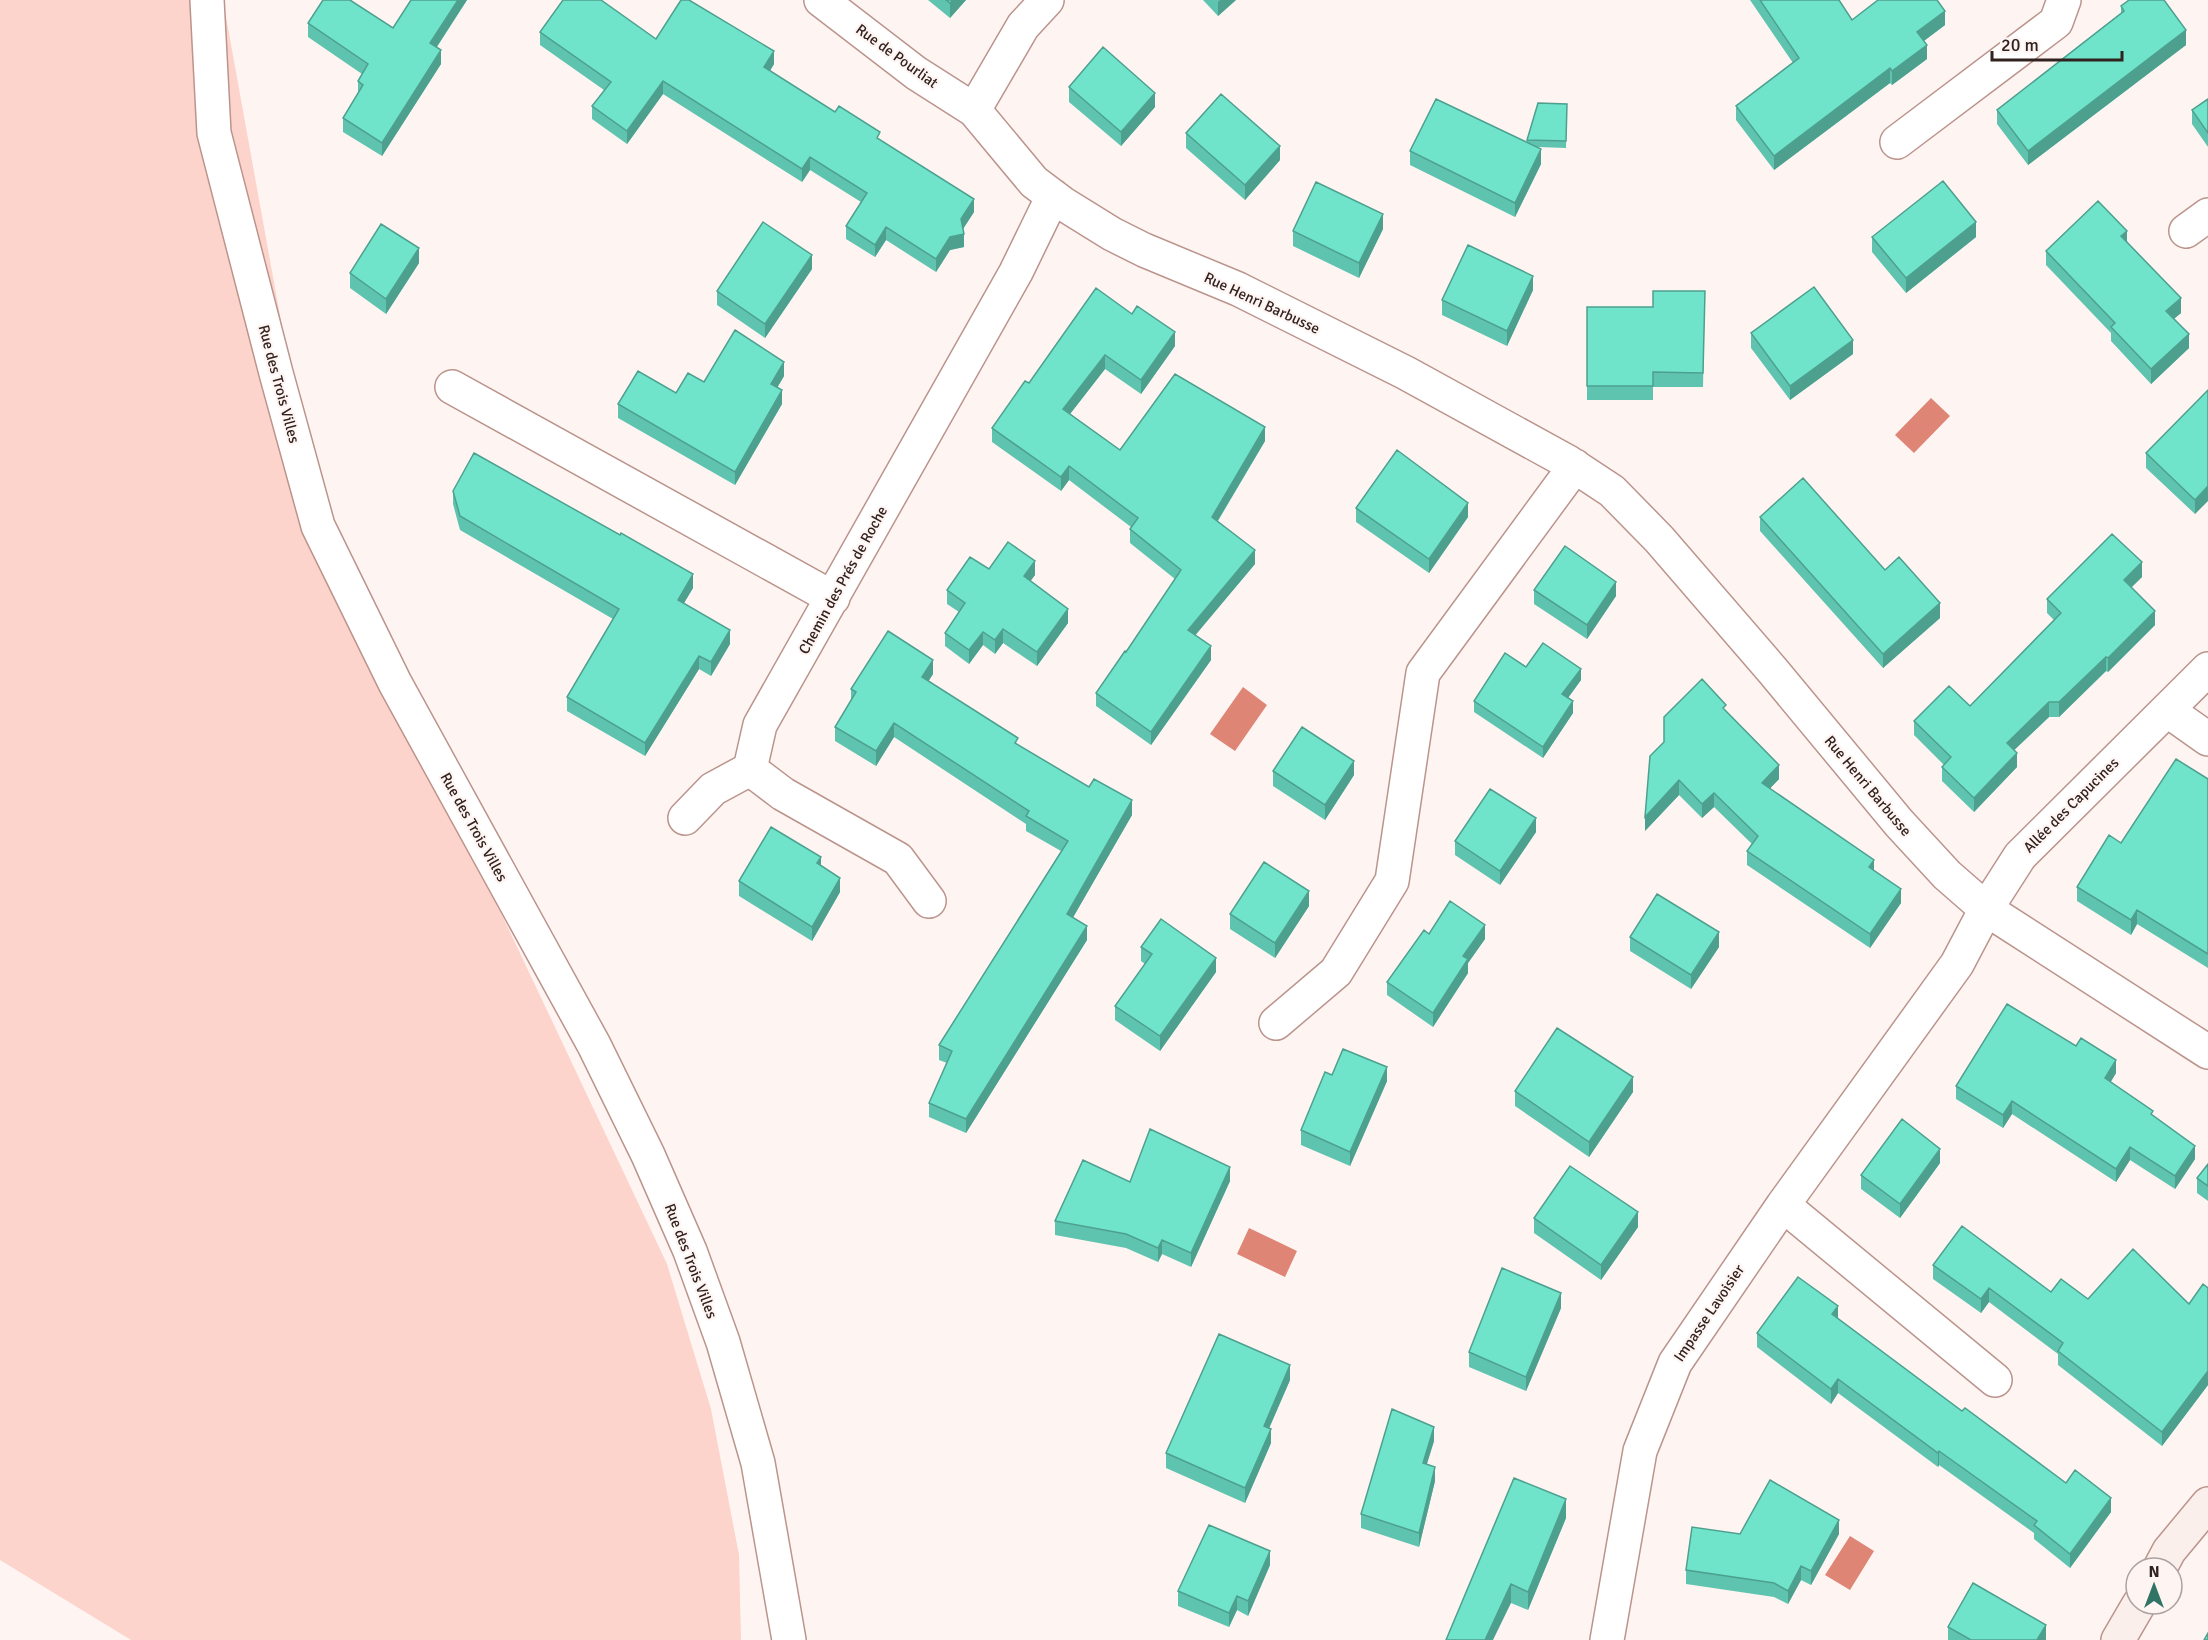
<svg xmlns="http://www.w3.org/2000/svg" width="2208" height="1640" font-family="Signika,sans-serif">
  <rect width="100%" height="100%" fill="#fef5f3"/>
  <path fill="#fdd4cb" d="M0,0H223L318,526L667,1264L711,1409L739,1555L741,1640H131L0,1560Z"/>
  <path fill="#df8575" d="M1931,398L1950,416L1914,453L1895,435Z
    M1243,687L1267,705L1235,751L1210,734Z
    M1249,1228L1297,1251L1285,1277L1237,1254Z
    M1850,1536L1874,1551L1850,1590L1825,1575Z"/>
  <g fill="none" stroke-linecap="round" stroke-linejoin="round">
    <g stroke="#bb948c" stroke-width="36">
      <path id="minor" d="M207,0L214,133L276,373L318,526L395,683L594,1045L648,1155L690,1251L723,1342L758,1463L789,1640
        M821,0L916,73L974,110L1034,182L1062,203L1112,234L1144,250L1238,289L1406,373L1568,462L1612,491L1659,539L1773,671L1899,823L1947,875L1986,909L2208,1052
        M974,110L1023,26L1047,0
        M1897,142L2056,22L2064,0
        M2186,231L2208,215
        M452,387L833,598
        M2167,710L2208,739
        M685,818L713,789L750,769
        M929,901L898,859L783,794L750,769L760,725L1016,272L1053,196
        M1276,1023L1336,972L1392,881L1423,673L1575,466
        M1783,1205L1995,1380
        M1607,1640L1640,1451L1675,1363L1783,1205L1957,964L1986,909L2020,856L2208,669"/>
    </g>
    <g stroke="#bb948c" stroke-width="36">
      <path id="secondary" d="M2160,1568L2169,1551L2208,1504
        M2118,1640L2139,1604"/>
    </g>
    <use href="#minor" stroke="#fff" stroke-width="33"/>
    <use href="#secondary" stroke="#fbefec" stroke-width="33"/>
  </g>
  <path fill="#5fc4af" d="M411,0H467L437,47L441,64L382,156L343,132V118L358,94V81L362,74L308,37V23L393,28Z
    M928,0H966L950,18Z
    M1203,0H1236L1218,16Z
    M1750,0H1839L1852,20L1945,25L1924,41L1927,59L1892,85L1890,83L1774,170L1736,120V106L1793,63Z
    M2121,6L2186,45L2028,165L1997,124V110L2121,13Z
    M540,32L656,39L774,64L770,71L880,140L974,212L963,229L964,247L950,250L936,272L886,240L875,257L846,239V226L861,202L810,170L802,182L663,94L627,144L592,119V106L604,90L540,45Z
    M1069,87L1155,107L1121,146L1069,102Z
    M2208,99V147L2192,124V110Z
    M1567,104L1566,148L1538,147L1541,164L1515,217L1410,165V151L1527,142V140Z
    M1186,133L1280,160L1245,200L1186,148Z
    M1383,229L1359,278L1293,246V231Z
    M1872,237H1976L1906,293L1872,252Z
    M2127,241L2181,313L2174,319L2189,348L2151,384L2111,341V333L2046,265V251Z
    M419,263L386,314L350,288V273Z
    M812,269L765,338L717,305V291Z
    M1096,288L1175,346L1141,394L1105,369L1070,414L1120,450L1265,441L1218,521L1255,564L1195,635L1211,660L1151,745L1096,706V693L1126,652L1175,579L1130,543V529L1131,527L1069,480L1061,491L992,442V428L1029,383Z
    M1533,290L1507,346L1442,315V300Z
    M1705,291L1703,387H1653V400H1587V307H1653Z
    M1751,333L1853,354L1790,400L1751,348Z
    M784,376L777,388L782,404L735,485L618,418V404L676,393L704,382Z
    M2208,390L2195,514L2146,468V453Z
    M453,491L693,588L684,603L730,644L711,676L699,669L645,756L567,711V697L613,619L460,530L453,504Z
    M1356,508L1468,517L1429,573L1356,522Z
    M1760,517L1885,570L1940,618L1883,668L1760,531Z
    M989,569L1035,575L1030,581L1068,623L1037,666L1003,643L995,654L983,645L969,664L945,646V633L959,612L947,604V590Z
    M2142,577L2131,587L2155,625L2108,672L2106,671L2059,717H2049L2014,750L2017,767L1974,812L1942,781V767L1944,765L1914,735V721L1970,706L2054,620L2047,613V599Z
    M1534,590L1616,596L1587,639L1534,604Z
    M1526,667L1581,680L1568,698L1573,713L1543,758L1474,712V701Z
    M933,674L928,681L1018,745L1132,815L1073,917L1087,940L966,1133L929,1117V1103L947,1063L939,1060V1045L1061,851L1026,831V824L894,737L876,766L835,741V727L851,701V689Z
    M1726,711L1779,779L1770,788L1874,870L1901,903L1870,948L1747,865V851L1752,844L1714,807L1702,818L1679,795L1645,831Z
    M1273,771L1354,775L1325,820L1273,786Z
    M2208,779V968L2137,924L2131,935L2077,901V887L2121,843Z
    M1536,832L1500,885L1455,855V841Z
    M821,865L840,892L812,941L739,896V881Z
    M1309,906L1275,958L1230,929V914Z
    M1429,934L1485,939L1468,963V973L1433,1027L1387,995V982Z
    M1630,937L1719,947L1691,989L1630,951Z
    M1141,947L1216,972L1160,1051L1115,1020V1006L1145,964L1141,961Z
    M2116,1073L2110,1082L2153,1116L2195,1159L2175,1189L2130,1160L2116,1182L2012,1114L2003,1128L1956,1099V1086Z
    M1332,1075L1387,1081L1350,1166L1301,1145V1130Z
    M1515,1091L1633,1092L1589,1157L1515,1106Z
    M1940,1163L1900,1218L1861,1189V1175Z
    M2208,1164V1201L2197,1193V1178Z
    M1230,1181L1191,1267L1162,1254L1158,1262L1126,1248L1055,1235V1221L1130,1182Z
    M1534,1218L1638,1227L1601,1280L1534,1233Z
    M1933,1265L2051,1292L2088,1299L2189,1304L2208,1288V1385L2162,1446L2058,1365V1354L1989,1302L1981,1313L1933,1279Z
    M1561,1308L1526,1391L1469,1367V1352Z
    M1838,1319L1962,1411L2066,1483L2111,1512L2070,1568L2034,1539V1533L1939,1465L1938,1467L1838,1393L1831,1404L1757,1347V1333Z
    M1290,1380L1269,1428L1271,1443L1245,1503L1166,1468V1453Z
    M1434,1441L1426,1465L1435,1481L1419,1547L1361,1528V1514Z
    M1566,1518L1528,1610L1511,1603L1446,1640Z
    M1740,1534H1839L1811,1585L1801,1580L1788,1604L1774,1597L1686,1584V1570Z
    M1270,1565L1248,1616L1237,1610L1229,1627L1178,1606V1591Z
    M1948,1627L2046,1640H1948Z"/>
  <path fill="#4ea08e" d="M458,0H467L430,57V43Z
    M953,0H966L950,18V3Z
    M1220,0H1236L1218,16V2Z
    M1945,11V25L1917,46V32Z
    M2186,30V45L2028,165V151Z
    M1927,45V59L1892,85V71Z
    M441,50V64L382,156V143Z
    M774,51V64L764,80V67Z
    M1890,68V83L1774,170V156Z
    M663,81V94L627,144V131Z
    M1155,93V107L1121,146V132Z
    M1280,146V160L1245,200V185Z
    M1541,149V164L1515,217V203Z
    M810,157V170L802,182V169Z
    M974,199V212L961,232V219Z
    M1383,214V229L1359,278V263Z
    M1976,222V237L1906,293V278Z
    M886,227V240L875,257V245Z
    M2127,231V245L2121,236Z
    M964,234V247L950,250L936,272V259L950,237Z
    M419,248V263L386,314V299Z
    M812,255V269L765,338V324Z
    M1533,276V290L1507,346V331Z
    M2181,298V313L2166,325V311Z
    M1175,332V346L1141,394V380Z
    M2189,334V348L2151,384V369Z
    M1853,340V354L1790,400V386Z
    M1105,355V369L1063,423V409Z
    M784,362V376L771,398V384Z
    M782,390V404L735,485V472Z
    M1265,427V441L1212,530V517Z
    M1069,466V480L1061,491V477Z
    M2208,486V501L2195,514V500Z
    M1468,503V517L1429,573V559Z
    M1255,550V564L1188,644V630Z
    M1035,561V575L1024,590V576Z
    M2142,562V577L2124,595V580Z
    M693,574V588L678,613V600Z
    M1616,582V596L1587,639V625Z
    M1940,603V618L1883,668V654Z
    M1068,609V623L1037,666V652Z
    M2155,611V625L2108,672V658Z
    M1003,629V643L995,654V640Z
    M730,630V644L711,676V662Z
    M983,632V645L969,664V650Z
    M1211,646V660L1151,745V732Z
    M699,656V669L645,756V743Z
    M2106,657V671L2059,717V702Z
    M933,660V674L922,692V677Z
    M1581,669V680L1562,706V694Z
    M1573,701V713L1543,758V747Z
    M2049,702V717L2007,757V743Z
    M894,723V737L876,766V751Z
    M2017,753V767L1974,812V798Z
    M1354,761V775L1325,820V805Z
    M1779,765V779L1762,797V783Z
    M1679,780V795L1645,831V817Z
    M1714,793V807L1702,818V804Z
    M1132,800V815L1067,928V914Z
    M1536,818V832L1500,885V871Z
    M821,857V871L817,863Z
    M1874,860V874L1869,867Z
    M840,878V892L812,941V927Z
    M1901,889V903L1870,948V934Z
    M1309,891V906L1275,958V943Z
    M2137,910V924L2131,935V920Z
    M1485,925V939L1468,963V973L1433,1027V1013L1463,956Z
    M1087,926V940L966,1133V1119Z
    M1719,932V947L1691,989V975Z
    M1216,958V972L1160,1051V1036Z
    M2116,1060V1073L2105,1092V1078Z
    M1387,1067V1081L1350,1166V1152Z
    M1633,1077V1092L1589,1157V1142Z
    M2012,1101V1114L2003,1128V1115Z
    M2195,1146V1159L2175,1189V1176Z
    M2130,1147V1160L2116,1182V1169Z
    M1940,1149V1163L1900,1218V1204Z
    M1230,1167V1181L1191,1267V1253Z
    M1638,1212V1227L1601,1280V1265Z
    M1162,1240V1254L1158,1262V1248Z
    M1989,1288V1302L1981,1313V1299Z
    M1561,1293V1308L1526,1391V1377Z
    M1838,1306V1320L1832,1314Z
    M1290,1365V1380L1264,1440V1426Z
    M2208,1371V1385L2162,1446V1432Z
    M1838,1379V1393L1831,1404V1389Z
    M1434,1427V1441L1423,1477V1463Z
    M1271,1429V1443L1245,1503V1488Z
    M1939,1451V1465L1938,1467V1453Z
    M1435,1467V1481L1419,1547V1533Z
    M2111,1498V1512L2070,1568V1554Z
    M1566,1499V1518L1528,1610V1592Z
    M1839,1520V1534L1811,1585V1571Z
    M1270,1551V1565L1248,1616V1601Z
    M1801,1566V1580L1788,1604V1591Z
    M1511,1584V1603L1493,1640H1485Z
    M1237,1596V1610L1229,1627V1613Z
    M2046,1625V1640H2037Z"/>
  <path fill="#6fe4cb" stroke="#4ea08e" stroke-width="1.5" d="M323,0H350L393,28L411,0H458L430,43L441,50L382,143L343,118L363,85L358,81L368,64L308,23Z
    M563,0H601L656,39L681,0H689L774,51L764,67L835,112L839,106L880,132L877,138L974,199L961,219L964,234L950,237L936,259L886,227L875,245L846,226L867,193L810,157L802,169L663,81L627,131L592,106L611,82L540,32Z
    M946,0H953L950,3Z
    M1760,0H1839L1852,20L1878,0H1937L1945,11L1917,32L1927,45L1892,71L1890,68L1774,156L1736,106L1799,58Z
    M2129,0H2164L2186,30L2028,151L1997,110L2124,11L2121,6Z
    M1103,47L1155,93L1121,132L1069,87Z
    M1221,94L1280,146L1245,185L1186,133Z
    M1436,99L1541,149L1515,203L1410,151Z
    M2208,99V133L2192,110Z
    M1538,103L1567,104L1566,141L1527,140Z
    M1943,181L1976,222L1906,278L1872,237Z
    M1316,182L1383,214L1359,263L1293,231Z
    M2098,201L2127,231L2121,236L2181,298L2166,311L2189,334L2151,369L2111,327L2115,323L2046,251Z
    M763,222L812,255L765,324L717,291Z
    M381,224L419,248L386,299L350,273Z
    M1468,245L1533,276L1507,331L1442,300Z
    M1814,287L1853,340L1790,386L1751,333Z
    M1096,288L1132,314L1137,306L1175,332L1141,380L1105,355L1063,409L1120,450L1175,374L1265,427L1212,517L1255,550L1188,630L1211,646L1151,732L1096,693L1125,651L1126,652L1181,570L1130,529L1138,518L1069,466L1061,477L992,428L1025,381L1029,383Z
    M1653,291H1705L1703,373L1653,372V386H1587V307H1653Z
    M735,330L784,362L771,384L782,390L735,472L618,404L638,371L676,393L688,373L704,382Z
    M2208,390V486L2195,500L2146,453Z
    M1397,450L1468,503L1429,559L1356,508Z
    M474,453L620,535L621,533L693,574L678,600L730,630L711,662L699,656L645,743L567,697L619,609L460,516L453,491Z
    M1803,478L1885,570L1899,557L1940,603L1883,654L1760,517Z
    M2112,534L2142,562L2124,580L2155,611L2108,658L2106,657L2059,702H2049L2007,743L2017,753L1974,798L1942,767L1951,757L1914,721L1949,686L1970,706L2061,613L2047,599Z
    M1008,542L1035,561L1024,576L1068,609L1037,652L1003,629L995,640L983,632L969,650L945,633L965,603L947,590L970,557L989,569Z
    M1565,546L1616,582L1587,625L1534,590Z
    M888,631L933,660L922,677L1018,738L1015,743L1089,787L1094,779L1132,800L1067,914L1087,926L966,1119L929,1103L952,1051L939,1045L1068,841L1026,816L1029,811L894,723L876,751L835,727L856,692L851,689Z
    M1543,643L1581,669L1562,694L1573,701L1543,747L1474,701L1505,653L1526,667Z
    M1702,679L1726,705L1723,708L1779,765L1762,783L1874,860L1869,867L1901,889L1870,934L1747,851L1758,836L1714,793L1702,804L1679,780L1645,817L1650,756L1664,742V717Z
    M1302,727L1354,761L1325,805L1273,771Z
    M2176,759L2208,779V954L2137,910L2131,920L2077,887L2109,835L2121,843Z
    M1490,789L1536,818L1500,871L1455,841Z
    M771,827L821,857L817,863L840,878L812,927L739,881Z
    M1264,862L1309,891L1275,943L1230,914Z
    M1657,894L1719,932L1691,975L1630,937Z
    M1450,901L1485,925L1463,956L1468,959L1433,1013L1387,982L1424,930L1429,934Z
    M1161,919L1216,958L1160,1036L1115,1006L1152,954L1141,947Z
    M2007,1004L2076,1046L2081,1038L2116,1060L2105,1078L2153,1111L2151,1114L2195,1146L2175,1176L2130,1147L2116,1169L2012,1101L2003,1115L1956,1086Z
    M1557,1028L1633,1077L1589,1142L1515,1091Z
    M1343,1049L1387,1067L1350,1152L1301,1130L1325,1072L1332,1075Z
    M1902,1119L1940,1149L1900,1204L1861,1175Z
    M1150,1129L1230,1167L1191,1253L1162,1240L1158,1248L1126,1234L1055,1221L1083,1160L1130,1182Z
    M2208,1164V1186L2197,1178Z
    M1570,1166L1638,1212L1601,1265L1534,1218Z
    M1962,1226L2051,1292L2061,1279L2088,1299L2133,1249L2189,1304L2203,1284L2208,1288V1371L2162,1432L2058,1351L2063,1343L1989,1288L1981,1299L1933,1265Z
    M1502,1268L1561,1293L1526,1377L1469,1352Z
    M1798,1277L1838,1306L1832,1314L1962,1411L1965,1408L2066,1483L2075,1470L2111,1498L2070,1554L2034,1525L2037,1521L1939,1451L1938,1453L1838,1379L1831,1389L1757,1333Z
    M1219,1334L1290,1365L1264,1426L1271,1429L1245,1488L1166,1453Z
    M1392,1409L1434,1427L1423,1463L1435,1467L1419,1533L1361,1514Z
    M1514,1478L1566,1499L1528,1592L1511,1584L1485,1640H1446Z
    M1770,1480L1839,1520L1811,1571L1801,1566L1788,1591L1774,1583L1686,1570L1692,1527L1740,1534Z
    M1209,1525L1270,1551L1248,1601L1237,1596L1229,1613L1178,1591Z
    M1973,1583L2046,1625L2037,1640H1971L1948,1627Z
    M2208,1633V1640H2204Z"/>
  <g text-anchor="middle" stroke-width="4.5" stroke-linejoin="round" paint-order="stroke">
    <g font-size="15" fill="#31221f" stroke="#fef5f3">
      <text transform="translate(897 56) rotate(36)" y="5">Rue de Pourliat</text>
      <text transform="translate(1262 303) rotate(25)" y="5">Rue Henri Barbusse</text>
      <text transform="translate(279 384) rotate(75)" y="5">Rue des Trois Villes</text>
      <text transform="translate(843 580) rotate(-61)" y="5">Chemin des Prés de Roche</text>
      <text transform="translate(1868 786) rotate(50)" y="5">Rue Henri Barbusse</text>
      <text transform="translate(2071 805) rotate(-45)" y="5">Allée des Capucines</text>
      <text transform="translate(474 827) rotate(61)" y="5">Rue des Trois Villes</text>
      <text transform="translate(691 1261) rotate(69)" y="5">Rue des Trois Villes</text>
      <text transform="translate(1709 1313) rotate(-56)" y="5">Impasse Lavoisier</text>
    </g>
  </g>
  <g transform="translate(2154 1586)"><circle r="28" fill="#fef5f3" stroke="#aca19e" stroke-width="1.5"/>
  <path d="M0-4.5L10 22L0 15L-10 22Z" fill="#317466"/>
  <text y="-9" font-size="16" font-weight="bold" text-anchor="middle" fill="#31221f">N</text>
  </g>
  <path d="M1992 51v9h130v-9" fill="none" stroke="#31221f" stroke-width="3"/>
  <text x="2001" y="51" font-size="18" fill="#31221f" stroke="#fef5f3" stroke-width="4.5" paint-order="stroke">20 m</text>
</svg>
